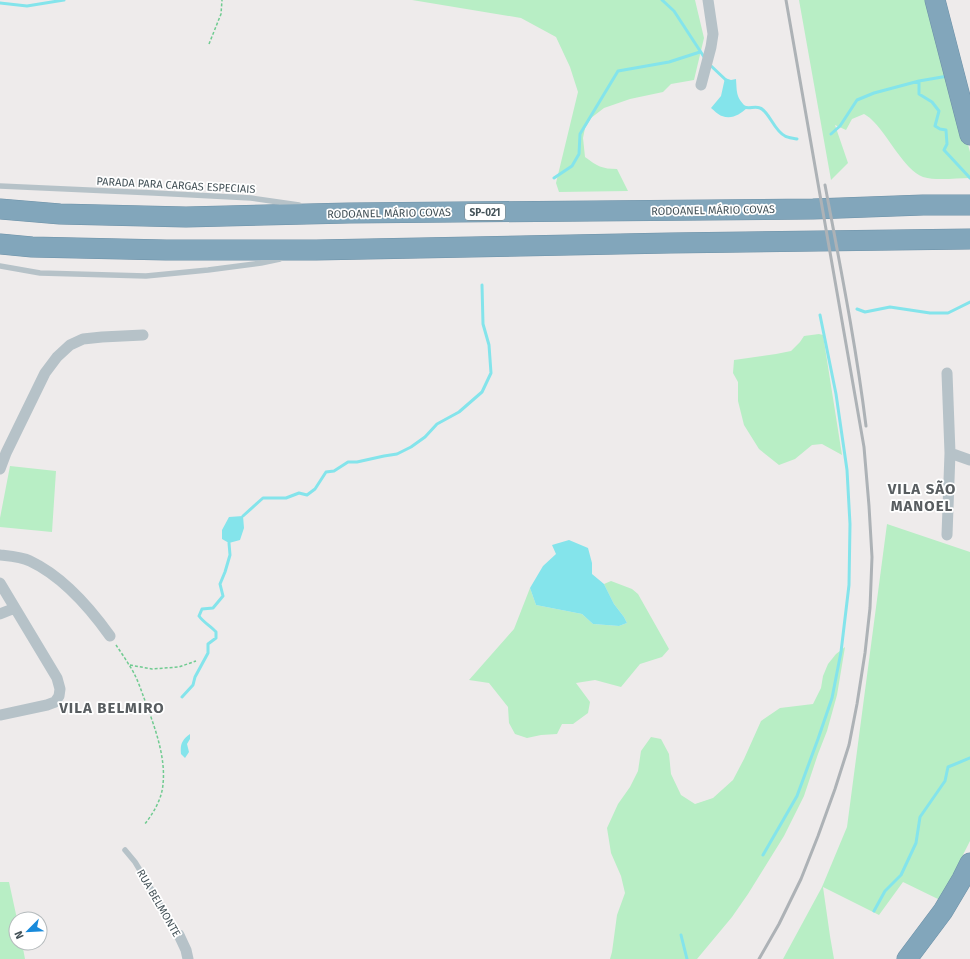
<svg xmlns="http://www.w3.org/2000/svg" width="970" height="959" font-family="'Fira Sans',sans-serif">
  <rect width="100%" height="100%" fill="#eeebeb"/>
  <path fill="#b8eec5" d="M412,0H695L704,38L694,80L671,84L663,92L630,99L604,108L591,118L585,128L583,138L585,157C597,166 602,169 617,169L628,191L559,192L556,183L578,92L570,67L556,37L521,18Z
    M799,0H930L970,152V178C956,178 937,181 923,177C904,170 887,133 871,119C869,117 866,115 864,114L852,119L846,130L835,125L848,163L831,180Z
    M819,334L823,335L842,455L822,444L812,445L795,459L779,465L759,449L744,425L738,401V382L733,373L734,360L776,354L791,351L800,342L804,336Z
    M10,466L56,471L52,532L0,527V518Z
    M887,524L970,552V841L940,900L903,882L879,915L823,887L830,936L834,959H783L822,887L847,827Z
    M611,581L632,589L638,594L669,649L662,657L640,664L621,687L595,680L576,683L590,702L588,713L573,724H562L557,734L541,735L527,738L515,734L509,723L508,707L489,683L469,680L514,629L530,588L536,605L582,614L593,624L619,626L627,623L624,617L614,604L604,584Z
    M845,647L837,695L827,731L818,754L804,796L784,836L748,894L732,917L697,959H610L612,952L617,915L625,893L621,876L611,853L607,828L618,804L630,787L638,771L641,751L651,737L661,739L669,754L671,774L681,795L695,804L713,798L733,780L744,759L761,721L780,708L813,704L821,688L823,676L828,664L836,654Z
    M0,882H9L17,919H16V943H22L25,959H0Z"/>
  <path fill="#84e4eb" d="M725,78L731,80L736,79C737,94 736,97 747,108C740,114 732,120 722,116C718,115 714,110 711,108L721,96Z
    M243,516L244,528L240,540L229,543L222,539V530L229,517Z
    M569,540L588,548L592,563V574L604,584L614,604L624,617L627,623L619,626L593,624L582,614L536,605L530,588L543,566L556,554L552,545Z
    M190,734V739L187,744L189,752L185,758L181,754C180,744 182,740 190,734Z"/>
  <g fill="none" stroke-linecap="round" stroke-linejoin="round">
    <path stroke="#84e4eb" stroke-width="3" d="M662,0L674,11L706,60
      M0,3L27,6L64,0
      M709,64L727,81
      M919,81V94L932,102L939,111L935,126L940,129L946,130L947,144L944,150L970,178
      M744,107C749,109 755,106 760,108C769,111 774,131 785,136C788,138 793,138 797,139
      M831,134L840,126L857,100L874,93L919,81L948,76
      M554,178L572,166L579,154L580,134L618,71L669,62L700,52
      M857,309L865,312L890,307L930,313H948L970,302
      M243,516L263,498H286L299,493L307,495L315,489L326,472L334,471L348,462H357L384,456L397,454L411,447L425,437L437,424L459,412L482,392L491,373L489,345L483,324L482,285
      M182,697L193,685L195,677L208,653V644L216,638V632C211,626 204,623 199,616L202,609L213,608L223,596L220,584L225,572L230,555L229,543
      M763,855L797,796L818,739L832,698L841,652L849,585L850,524L847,470L836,394L820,315
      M874,911L885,891L901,875L916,843L920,817L945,781L948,767L970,758
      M681,935L687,959"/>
    <g stroke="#6d91a7" stroke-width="21">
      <path id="highway" d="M935,0L970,135
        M0,209L60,214L186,217L349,213L813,209L923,205H970
        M0,244L32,247L166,250H316L670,243L970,239
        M907,959L943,911L962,879L970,863"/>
    </g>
    <path stroke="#70cb91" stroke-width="1.5" stroke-dasharray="3 2" stroke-linecap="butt" d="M209,44L221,14L222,0
      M116,645C120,651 125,658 129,665C136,675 140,687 144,698C154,725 166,756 163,784C162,799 153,814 144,825
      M130,665L152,669L179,667L196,661"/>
    <path stroke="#b6c2c8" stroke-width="5.5" d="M0,186L154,193L251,198L299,205
      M0,266L40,273L146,276L208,270L261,263L280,259
      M125,850L135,862L179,935"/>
    <path stroke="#b6c2c8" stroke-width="11" d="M701,85L711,47L713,34L708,0
      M947,373L950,453L947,535
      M950,453L970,460
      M0,469L6,453L45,373L57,357L70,345L83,339L102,337L143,335
      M0,555C9,556 22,557 30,561C62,576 90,608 110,636
      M0,583L57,678L60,689L59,696L55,702L47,705L0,715
      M0,614L15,608
      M179,935L186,950L188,959"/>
    <use href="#highway" stroke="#82a6bb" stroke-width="20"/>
    <path stroke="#adb2b6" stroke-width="3" d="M825,185C840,265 856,345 866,426
      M759,959L779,924L801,879L818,836L835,789L849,745L857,704L865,653L870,608L872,557L869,506L864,447L786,0"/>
  </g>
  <g text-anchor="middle" stroke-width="3.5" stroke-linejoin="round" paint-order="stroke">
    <rect fill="#fff" stroke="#7c868a" stroke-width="1" x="465" y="204" width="40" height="16" rx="3"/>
    <g font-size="10" font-weight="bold" fill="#445258">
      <text x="485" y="216">SP-021</text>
    </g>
    <g font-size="11" fill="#445258" stroke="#fff">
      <text transform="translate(176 185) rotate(3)" y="4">PARADA PARA CARGAS ESPECIAIS</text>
      <text transform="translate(713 210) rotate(-1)" y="4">RODOANEL MÁRIO COVAS</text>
      <text transform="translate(389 213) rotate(-1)" y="4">RODOANEL MÁRIO COVAS</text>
      <text transform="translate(159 903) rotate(60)" y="4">RUA BELMONTE</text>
    </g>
    <g font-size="15" font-weight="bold" letter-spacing="1" fill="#585d60" stroke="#fff">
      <text x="922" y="494">VILA SÃO<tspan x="922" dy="17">MANOEL</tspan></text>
      <text x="112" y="713">VILA BELMIRO</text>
    </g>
  </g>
  <g transform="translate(28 931) rotate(246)"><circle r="19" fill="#ffffff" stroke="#b4babc"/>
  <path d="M0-3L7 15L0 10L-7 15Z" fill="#188adb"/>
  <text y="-6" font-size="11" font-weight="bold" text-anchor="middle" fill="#445258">N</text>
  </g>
</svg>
